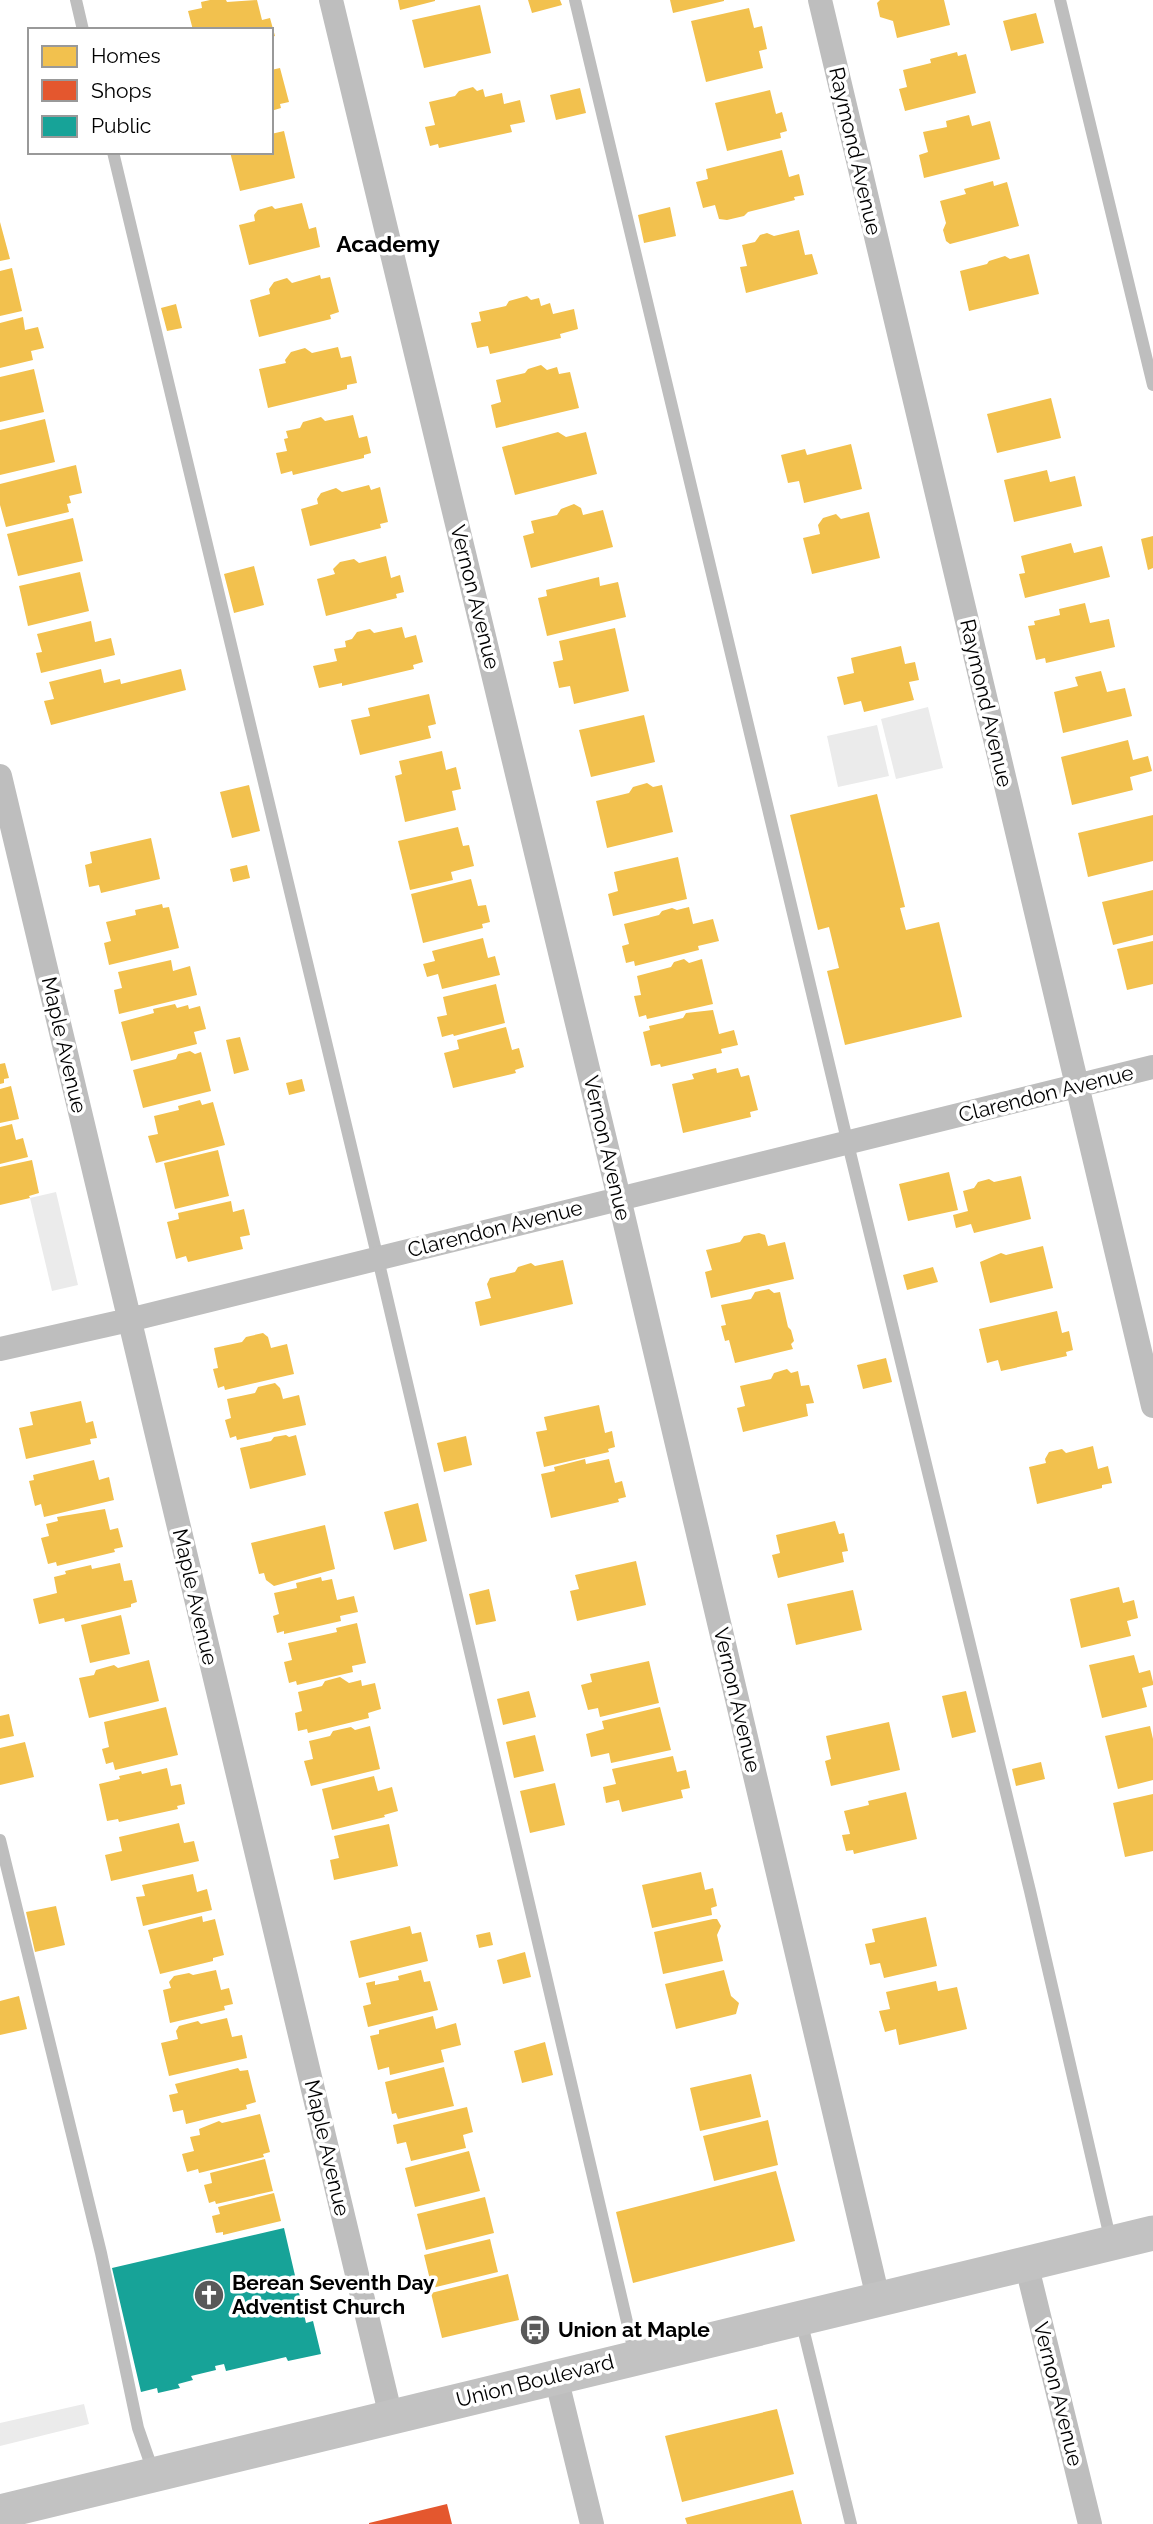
<svg xmlns="http://www.w3.org/2000/svg" width="1153" height="2524" font-family="Raleway,sans-serif">
  <rect width="100%" height="100%" fill="#fff"/>
  <path fill="#ebebeb" d="M928,707L943,768L896,779L881,719Z
    M877,725L889,776L838,787L827,736Z
    M56,1192L78,1285L52,1291L30,1198Z
    M84,2404L89,2424L0,2446V2423Z"/>
  <path fill="#f2c14e" d="M210,0H226L227,2L257,0L262,20L270,18L275,36L271,37V30H193L188,11L202,8L201,2Z
    M398,0H435V1L400,10Z
    M528,0H560L562,5L532,13Z
    M670,0H724V1L673,13Z
    M880,0H944L950,25L897,38L893,21L880,17L877,3Z
    M480,5L491,53L424,68L412,20Z
    M749,8L754,28L762,26L767,49L759,51L763,68L706,82L691,21Z
    M1036,13L1044,43L1011,51L1003,21Z
    M957,52L958,56L966,54L976,93L905,111L899,89L907,87L903,70L931,63L930,59Z
    M280,68L289,102L280,104L281,108L271,111V70Z
    M473,87L477,91L483,89L485,97L502,93L504,104L520,100L525,122L510,125L512,132L439,148L438,144L430,146L425,127L435,125L429,102L455,96L459,91Z
    M580,88L586,113L556,120L550,95Z
    M770,90L776,114L782,112L787,131L780,133L781,138L727,151L715,103Z
    M969,115L972,126L990,121L1000,159L924,178L919,155L928,152L923,132L947,127L946,121Z
    M284,131L295,178L240,191L230,152H271V134Z
    M782,150L789,177L799,174L804,195L794,197L795,200L748,212L744,216L727,220L719,219L715,205L703,208L696,182L708,179L706,169Z
    M993,181L994,186L1007,182L1019,226L950,244L946,241L943,230L946,223L940,201L966,194L964,189Z
    M302,203L309,229L316,227L320,247L249,265L239,225L255,221L254,215L258,210L272,206L275,209Z
    M670,207L676,236L644,243L638,215Z
    M0,222L10,259L0,261Z
    M799,230L805,255L812,254L818,274L746,293L740,267L747,266L742,245L755,242L760,235L767,233L774,236Z
    M1029,254L1039,294L969,311L960,271L987,264L989,261L1005,256L1010,259Z
    M12,268L22,311L0,316V271Z
    M320,275L321,279L330,277L339,312L330,315L331,319L259,337L250,300L270,294L269,289L274,282L287,278L292,283Z
    M527,296L531,300L539,298L541,306L550,303L553,314L574,309L578,329L560,334L561,338L490,354L488,346L477,348L471,323L481,321L479,312L506,306L509,301Z
    M176,304L182,328L167,331L161,308Z
    M23,317L25,330L38,327L44,348L31,351L33,360L0,368V323Z
    M338,347L341,358L351,356L357,383L347,385V389L268,408L259,369L286,363L285,360L291,352L305,348L312,353Z
    M541,365L547,370L557,367L559,374L570,372L579,408L496,428L491,405L501,402L496,380L525,373L528,369Z
    M34,369L44,412L0,422V377Z
    M1051,398L1061,438L997,453L987,414Z
    M353,415L359,438L367,436L371,453L364,455V458L293,475L292,471L281,474L276,453L287,451L284,439L288,438L286,431L300,428L303,422L321,417L325,421Z
    M45,419L55,462L0,475V430Z
    M558,432L566,437L586,432L597,474L515,495L502,447Z
    M851,444L862,489L804,503L799,481L788,483L781,455L805,449L807,455Z
    M76,465L82,493L69,496L71,503L67,504L69,512L6,527L0,505V484Z
    M1047,470L1050,482L1075,476L1082,506L1014,522L1004,480Z
    M369,485L371,490L380,487L388,522L380,524L381,528L310,546L301,509L318,504L317,499L321,493L336,488L342,492Z
    M574,504L581,508L583,515L603,510L613,547L531,568L523,536L534,533L531,521L557,515L561,509Z
    M869,512L880,558L812,574L803,538L820,534L818,525L823,518L836,514L841,519Z
    M73,518L83,561L18,576L7,534Z
    M1153,536V568L1148,570L1141,539Z
    M1071,543L1074,553L1102,546L1110,577L1025,598L1019,574L1025,573L1021,556Z
    M386,556L391,578L400,575L404,592L396,594L397,598L326,616L317,579L335,574L333,569L340,562L354,559L359,563Z
    M254,566L264,605L234,613L224,574Z
    M80,572L89,611L28,626L19,586Z
    M599,577L600,586L618,582L626,617L547,636L538,598L547,596L546,590Z
    M1085,603L1090,623L1109,619L1115,647L1046,663L1045,658L1036,660L1028,626L1035,625L1034,621L1060,615L1059,609Z
    M91,621L95,642L111,638L115,655L41,673L36,653L42,652L37,634Z
    M402,627L405,638L416,635L423,662L413,665L414,669L342,686V683L319,688L313,666L337,661L334,649L346,647L345,641L352,639L357,632L370,629L374,633Z
    M615,628L629,691L574,704L570,686L559,688L553,662L563,660L559,641Z
    M901,646L905,664L915,662L919,680L909,682L914,700L864,712L861,701L844,705L837,677L854,673L851,658Z
    M101,669L104,683L120,679L121,684L181,669L186,690L51,725L44,701L54,699L49,682Z
    M1101,671L1107,692L1125,688L1132,716L1063,733L1054,692L1078,686L1075,677Z
    M429,694L436,724L428,726L431,738L360,755L351,720L370,716L368,708Z
    M644,715L655,762L591,777L579,730Z
    M1128,740L1133,760L1148,756L1152,771L1130,777L1133,790L1072,805L1061,757Z
    M442,751L446,770L456,767L461,789L452,791L456,810L405,822L395,776L402,774L399,761Z
    M647,783L653,787L662,785L673,832L607,848L596,801L629,793L633,787Z
    M249,785L260,831L232,838L220,792Z
    M877,794L905,907L900,908L906,930L939,922L962,1017L845,1045L827,971L839,968L829,927L818,930L790,815Z
    M1153,815V861L1088,877L1078,833Z
    M458,827L463,846L469,845L474,866L451,872L453,880L410,890L398,841Z
    M151,838L160,879L101,893L99,885L89,887L85,865L92,863L90,852Z
    M678,857L687,899L613,916L608,894L618,891L614,872Z
    M247,865L250,878L233,882L230,869Z
    M471,879L478,906L486,905L490,922L482,924L483,928L423,943L411,894Z
    M1153,890V935L1113,945L1102,902Z
    M162,904L163,908L169,907L179,948L109,965L104,943L111,941L106,922L136,915L135,910Z
    M689,907L693,924L713,919L719,941L698,946L699,950L635,966L634,961L626,963L622,946L629,944L624,924L659,915L662,911L672,908L677,910Z
    M483,938L488,958L495,956L500,975L442,989L438,974L427,977L423,964L435,961L432,951Z
    M1153,941V984L1127,990L1117,949Z
    M684,959L689,963L702,959L713,1004L647,1019L646,1015L639,1017L634,996L641,995L637,976L671,967L674,962Z
    M171,960L173,971L190,966L197,995L119,1014L114,990L122,988L118,972Z
    M496,984L505,1023L454,1036L453,1034L442,1037L437,1017L447,1015L443,997Z
    M175,1004L177,1008L188,1005L189,1009L200,1006L206,1029L194,1032L197,1044L131,1061L121,1022L154,1013L153,1009Z
    M713,1010L719,1034L734,1030L738,1045L721,1049L722,1053L661,1067L660,1064L651,1066L643,1032L650,1030L649,1026L683,1018L686,1013Z
    M506,1027L512,1050L519,1048L524,1067L515,1070L516,1073L453,1088L444,1053L459,1049L457,1040Z
    M240,1037L249,1070L234,1074L226,1040Z
    M190,1051L195,1054L201,1052L211,1091L143,1108L133,1070L176,1059L178,1054Z
    M5,1063L9,1078L4,1079V1083L0,1084V1064Z
    M716,1068L717,1073L738,1068L741,1077L749,1075L758,1110L750,1112L751,1117L683,1133L672,1084L694,1079L692,1074Z
    M302,1079L305,1091L289,1095L286,1083Z
    M11,1086L19,1119L0,1123V1089Z
    M200,1100L202,1105L213,1102L225,1145L156,1163L148,1136L158,1134L154,1116L179,1110L178,1106Z
    M12,1124L16,1140L23,1138L28,1157L0,1164V1127Z
    M218,1150L229,1196L175,1209L164,1163Z
    M32,1160L39,1193L29,1196L30,1198L0,1205V1167Z
    M949,1172L958,1210L908,1221L899,1184Z
    M1021,1176L1031,1219L974,1233L971,1224L956,1228L953,1215L968,1211L963,1191L974,1188L978,1182L989,1179L994,1182Z
    M231,1201L233,1212L244,1209L250,1235L240,1237L243,1249L188,1262L186,1256L176,1259L167,1222L179,1219L178,1213Z
    M759,1233L765,1235L768,1246L785,1242L794,1279L711,1298L705,1272L712,1270L706,1250L740,1242L744,1236Z
    M1043,1246L1053,1288L990,1303L980,1262L1001,1253L1006,1255Z
    M563,1260L573,1304L480,1326L475,1302L491,1298L487,1284L490,1278L515,1272L518,1267L531,1263L535,1266Z
    M933,1267L938,1282L907,1290L903,1275Z
    M769,1289L774,1293L780,1292L788,1327L791,1330L794,1341L791,1344L793,1349L735,1363L729,1340L725,1341L721,1326L726,1325L721,1305L751,1299L755,1292Z
    M1057,1311L1062,1333L1069,1331L1073,1350L1066,1352L1067,1356L1001,1371L998,1360L987,1363L979,1329Z
    M263,1333L268,1337L271,1348L287,1344L294,1374L225,1390L224,1386L218,1388L213,1369L218,1368L214,1348L242,1342L246,1337Z
    M886,1358L892,1382L863,1389L857,1365Z
    M787,1369L791,1373L798,1371L801,1386L809,1385L814,1403L806,1404L808,1416L743,1432L737,1408L745,1406L740,1386L771,1379L774,1373Z
    M275,1383L280,1388L283,1399L299,1395L306,1425L237,1440L236,1436L230,1438L225,1420L231,1418L227,1399L255,1393L258,1387Z
    M81,1401L86,1423L93,1421L97,1438L90,1439L91,1444L26,1459L19,1428L33,1425L30,1412Z
    M599,1405L605,1433L612,1431L615,1447L608,1449L609,1452L544,1467L536,1432L547,1430L544,1417Z
    M286,1435L289,1437L296,1435L306,1475L250,1489L240,1448L271,1441L274,1437Z
    M466,1436L472,1465L444,1472L437,1443Z
    M1093,1446L1098,1469L1108,1466L1112,1483L1102,1485V1488L1037,1504L1029,1467L1046,1463L1045,1459L1049,1452L1062,1449L1066,1453Z
    M585,1459L586,1464L609,1459L615,1483L622,1481L626,1497L618,1499L619,1502L551,1518L541,1474L555,1471L554,1467Z
    M94,1460L99,1480L109,1477L114,1500L44,1517L41,1504L35,1506L29,1481L34,1480L33,1475Z
    M418,1503L427,1541L394,1550L384,1512Z
    M105,1509L110,1530L118,1528L123,1547L114,1549L115,1552L57,1566L56,1562L48,1564L41,1538L49,1536L46,1524L58,1521L57,1517Z
    M835,1521L839,1534L844,1533L848,1551L842,1552L844,1562L778,1578L772,1555L780,1553L776,1535Z
    M325,1525L335,1569L274,1586L266,1580L264,1573L259,1574L251,1543Z
    M636,1561L646,1605L577,1621L570,1591L579,1589L575,1575Z
    M120,1563L124,1581L132,1580L137,1602L131,1604V1607L65,1622L64,1618L39,1624L33,1599L57,1593L54,1577L66,1574L65,1571L91,1565L92,1569Z
    M321,1577L322,1581L332,1579L337,1600L354,1596L358,1612L340,1616L341,1621L284,1634V1631L277,1633L273,1616L279,1614L274,1593L297,1588L296,1583Z
    M1119,1587L1123,1603L1134,1600L1138,1618L1127,1621L1131,1636L1081,1648L1070,1599Z
    M489,1589L496,1621L476,1625L469,1594Z
    M853,1590L862,1630L796,1645L787,1604Z
    M121,1615L130,1654L90,1663L81,1625Z
    M357,1623L366,1663L352,1666L353,1672L297,1685L296,1681L289,1683L284,1662L292,1660L288,1643L337,1632L336,1628Z
    M1134,1655L1139,1673L1150,1670L1153,1682V1685L1142,1688L1147,1707L1102,1718L1089,1665Z
    M149,1660L159,1701L89,1718L79,1678L94,1675L96,1670L114,1665L118,1668Z
    M649,1661L659,1703L600,1717L598,1708L588,1710L581,1685L592,1682L590,1674Z
    M340,1677L349,1683L361,1680L362,1686L375,1683L381,1709L368,1713L369,1718L308,1733L307,1729L298,1731L295,1713L302,1711L298,1692L322,1686L325,1681Z
    M529,1691L536,1717L503,1725L497,1699Z
    M966,1691L976,1732L952,1738L942,1696Z
    M166,1707L178,1755L115,1770L113,1762L106,1764L102,1749L109,1747L104,1722Z
    M660,1707L671,1750L611,1763L609,1753L591,1757L586,1734L604,1729L602,1721Z
    M9,1714L14,1736L0,1739V1716Z
    M889,1722L900,1770L831,1786L825,1761L831,1759L826,1736Z
    M370,1726L380,1769L311,1786L304,1761L313,1759L309,1741L330,1736L333,1731L351,1727L355,1730Z
    M1150,1726L1153,1739V1780L1118,1789L1105,1736Z
    M535,1735L544,1771L514,1778L506,1742Z
    M25,1742L34,1777L0,1785V1748Z
    M673,1756L677,1772L686,1770L690,1788L681,1790L683,1798L622,1812L619,1800L606,1803L603,1787L616,1784L612,1769Z
    M1041,1762L1045,1779L1016,1786L1012,1769Z
    M167,1768L171,1786L181,1784L185,1804L177,1806L178,1809L119,1822L118,1819L107,1821L99,1784L120,1779L119,1776L141,1771L142,1774Z
    M374,1776L378,1791L392,1787L398,1811L384,1815L385,1817L332,1830L322,1789Z
    M555,1783L565,1825L530,1833L520,1791Z
    M906,1792L917,1839L854,1854L853,1850L846,1851L842,1835L850,1834L844,1811L869,1805L868,1801Z
    M1153,1794V1851L1125,1857L1113,1803Z
    M179,1823L184,1843L194,1841L199,1861L111,1881L105,1855L122,1851L119,1837Z
    M389,1824L398,1866L334,1880L330,1860L339,1858L334,1836Z
    M701,1872L705,1890L713,1888L717,1906L711,1908L712,1915L652,1928L642,1885Z
    M193,1874L197,1892L207,1889L212,1910L143,1926L136,1897L145,1896L142,1885Z
    M56,1906L65,1945L35,1952L26,1912Z
    M202,1916L203,1922L215,1919L224,1955L213,1958V1961L160,1974L148,1930Z
    M926,1917L937,1966L884,1978L880,1963L870,1965L865,1944L875,1942L872,1929Z
    M713,1919H717L721,1926L717,1935L723,1961L663,1974L654,1932Z
    M410,1926L412,1934L421,1932L428,1961L359,1978L350,1941Z
    M490,1932L493,1945L479,1948L476,1935Z
    M525,1952L531,1977L503,1984L497,1960Z
    M216,1970L221,1990L229,1988L233,2004L224,2006L225,2010L170,2023L163,1990L171,1988L169,1982L174,1976L189,1973L193,1975Z
    M421,1970L424,1982L430,1981L438,2010L368,2027L363,2006L371,2004L366,1983L375,1981V1985L399,1980L398,1976Z
    M724,1970L731,1996L739,2003L736,2014L676,2029L665,1984Z
    M936,1981L938,1991L957,1987L967,2029L899,2045L896,2029L885,2032L879,2011L890,2009L886,1992Z
    M19,1996L27,2029L0,2035V2001Z
    M433,2016L436,2029L456,2023L461,2045L441,2050L444,2062L390,2075L389,2067L378,2070L370,2036L379,2034V2030Z
    M227,2018L232,2037L242,2035L247,2058L169,2076L161,2043L178,2039L176,2031L179,2026L198,2021L201,2024Z
    M545,2042L553,2075L522,2083L514,2051Z
    M444,2067L454,2106L398,2119L396,2113L392,2114L385,2082Z
    M238,2068L240,2071L248,2070L256,2102L246,2105L247,2109L186,2124L183,2110L173,2112L169,2095L178,2093L175,2084Z
    M751,2074L761,2117L700,2131L690,2088Z
    M467,2107L473,2132L463,2135L466,2148L411,2161L406,2142L397,2144L393,2125Z
    M260,2114L270,2152L263,2154L264,2157L199,2173L198,2169L187,2172L182,2154L194,2151L190,2137L200,2135L199,2129L219,2121L222,2123Z
    M768,2120L778,2165L714,2181L703,2136Z
    M469,2151L480,2191L415,2207L405,2168Z
    M265,2159L273,2191L216,2204L215,2201L209,2203L204,2185L212,2183L210,2173Z
    M776,2171L795,2241L633,2283L616,2212Z
    M274,2193L281,2221L223,2235V2232L216,2233L212,2216L220,2214L218,2207Z
    M485,2197L494,2233L426,2250L417,2214Z
    M490,2239L498,2272L432,2288L424,2255Z
    M508,2274L519,2320L442,2338L431,2293Z
    M777,2409L794,2474L682,2502L665,2436Z
    M793,2490L802,2524H687L685,2518Z"/>
  <path fill="#e4572e" d="M447,2504L452,2524H369V2523Z"/>
  <path fill="#17a398" d="M284,2228L306,2323L313,2321L321,2354L288,2361L286,2357L226,2371L224,2364L215,2366L216,2370L191,2376L193,2380L178,2384L180,2388L158,2393L157,2388L141,2392L112,2268Z"/>
  <g fill="none" stroke-linecap="round" stroke-linejoin="round">
    <path stroke="#bebebe" stroke-width="12" d="M76,0L83,30
      M575,0L848,1144L1030,1891L1111,2242
      M1060,0L1153,385
      M113,152L378,1259L635,2356
      M0,1840L101,2253L138,2428L154,2474
      M801,2320L851,2524"/>
    <path stroke="#bebebe" stroke-width="24" d="M331,0L619,1198L878,2298
      M820,0L1153,1406
      M0,776L391,2417
      M0,1349L129,1320L1153,1067
      M1026,2263L1090,2524
      M556,2377L592,2524"/>
    <path stroke="#c2c2c2" stroke-width="35" d="M0,2512L1153,2233"/>
  </g>
  <defs>
    <g id="church-disc" transform="scale(1.575)"><circle r="9.5" fill="#595959" stroke="#fff"/><path d="M-1.2-6h2.4v3.5h3.3v2.4h-3.3V6h-2.4V-.1h-3.3v-2.4h3.3Z" fill="#fff"/></g>
    <g id="bus-disc" transform="scale(1.575)"><circle r="9.5" fill="#595959" stroke="#fff"/><path d="M-5-6H5V4H4V6H2V4H-2V6H-4V4H-5ZM-3.5-4V0h7V-4ZM-3.5 1.2v1.5H-2V1.2ZM2 1.2v1.5H3.5V1.2Z" fill="#fff"/></g>
  </defs>
  <g fill-rule="evenodd">
    <use href="#church-disc" x="209" y="2295"/>
    <use href="#bus-disc" x="535" y="2330"/>
  </g>
  <g text-anchor="middle" stroke-width="7" stroke-linejoin="round" paint-order="stroke">
    <g font-size="21" fill="#000" stroke="#fff">
      <text transform="translate(855 151) rotate(77)" y="7">Raymond Avenue</text>
      <text transform="translate(475 597) rotate(76)" y="7">Vernon Avenue</text>
      <text transform="translate(986 703) rotate(77)" y="7">Raymond Avenue</text>
      <text transform="translate(64 1045) rotate(77)" y="7">Maple Avenue</text>
      <text transform="translate(1046 1094) rotate(-14)" y="7">Clarendon Avenue</text>
      <text transform="translate(607 1148) rotate(77)" y="7">Vernon Avenue</text>
      <text transform="translate(495 1229) rotate(-14)" y="7">Clarendon Avenue</text>
      <text transform="translate(195 1597) rotate(77)" y="7">Maple Avenue</text>
      <text transform="translate(737 1700) rotate(77)" y="7">Vernon Avenue</text>
      <text transform="translate(327 2148) rotate(77)" y="7">Maple Avenue</text>
      <text transform="translate(535 2381) rotate(-14)" y="7">Union Boulevard</text>
      <text transform="translate(1058 2394) rotate(76)" y="7">Vernon Avenue</text>
    </g>
    <g font-size="21" font-weight="bold" fill="#000" stroke="#fff" text-anchor="start">
      <text x="232" y="2290">Berean Seventh Day<tspan x="232" dy="24">Adventist Church</tspan></text>
      <text x="558" y="2337">Union at Maple</text>
    </g>
    <g font-size="23" font-weight="bold" fill="#000" stroke="#fff">
      <text x="388" y="252">Academy</text>
    </g>
  </g>
  <rect x="28" y="28" width="245" height="126" fill="#ffffff" stroke="#999999" stroke-width="2"/>
  <rect x="42" y="46" width="35" height="21" fill="#f2c14e" stroke="#999999" stroke-width="2"/>
  <text x="91" y="63" font-size="21" fill="#000000">Homes</text>
  <rect x="42" y="80" width="35" height="21" fill="#e4572e" stroke="#999999" stroke-width="2"/>
  <text x="91" y="98" font-size="21" fill="#000000">Shops</text>
  <rect x="42" y="116" width="35" height="21" fill="#17a398" stroke="#999999" stroke-width="2"/>
  <text x="91" y="133" font-size="21" fill="#000000">Public</text>
</svg>
